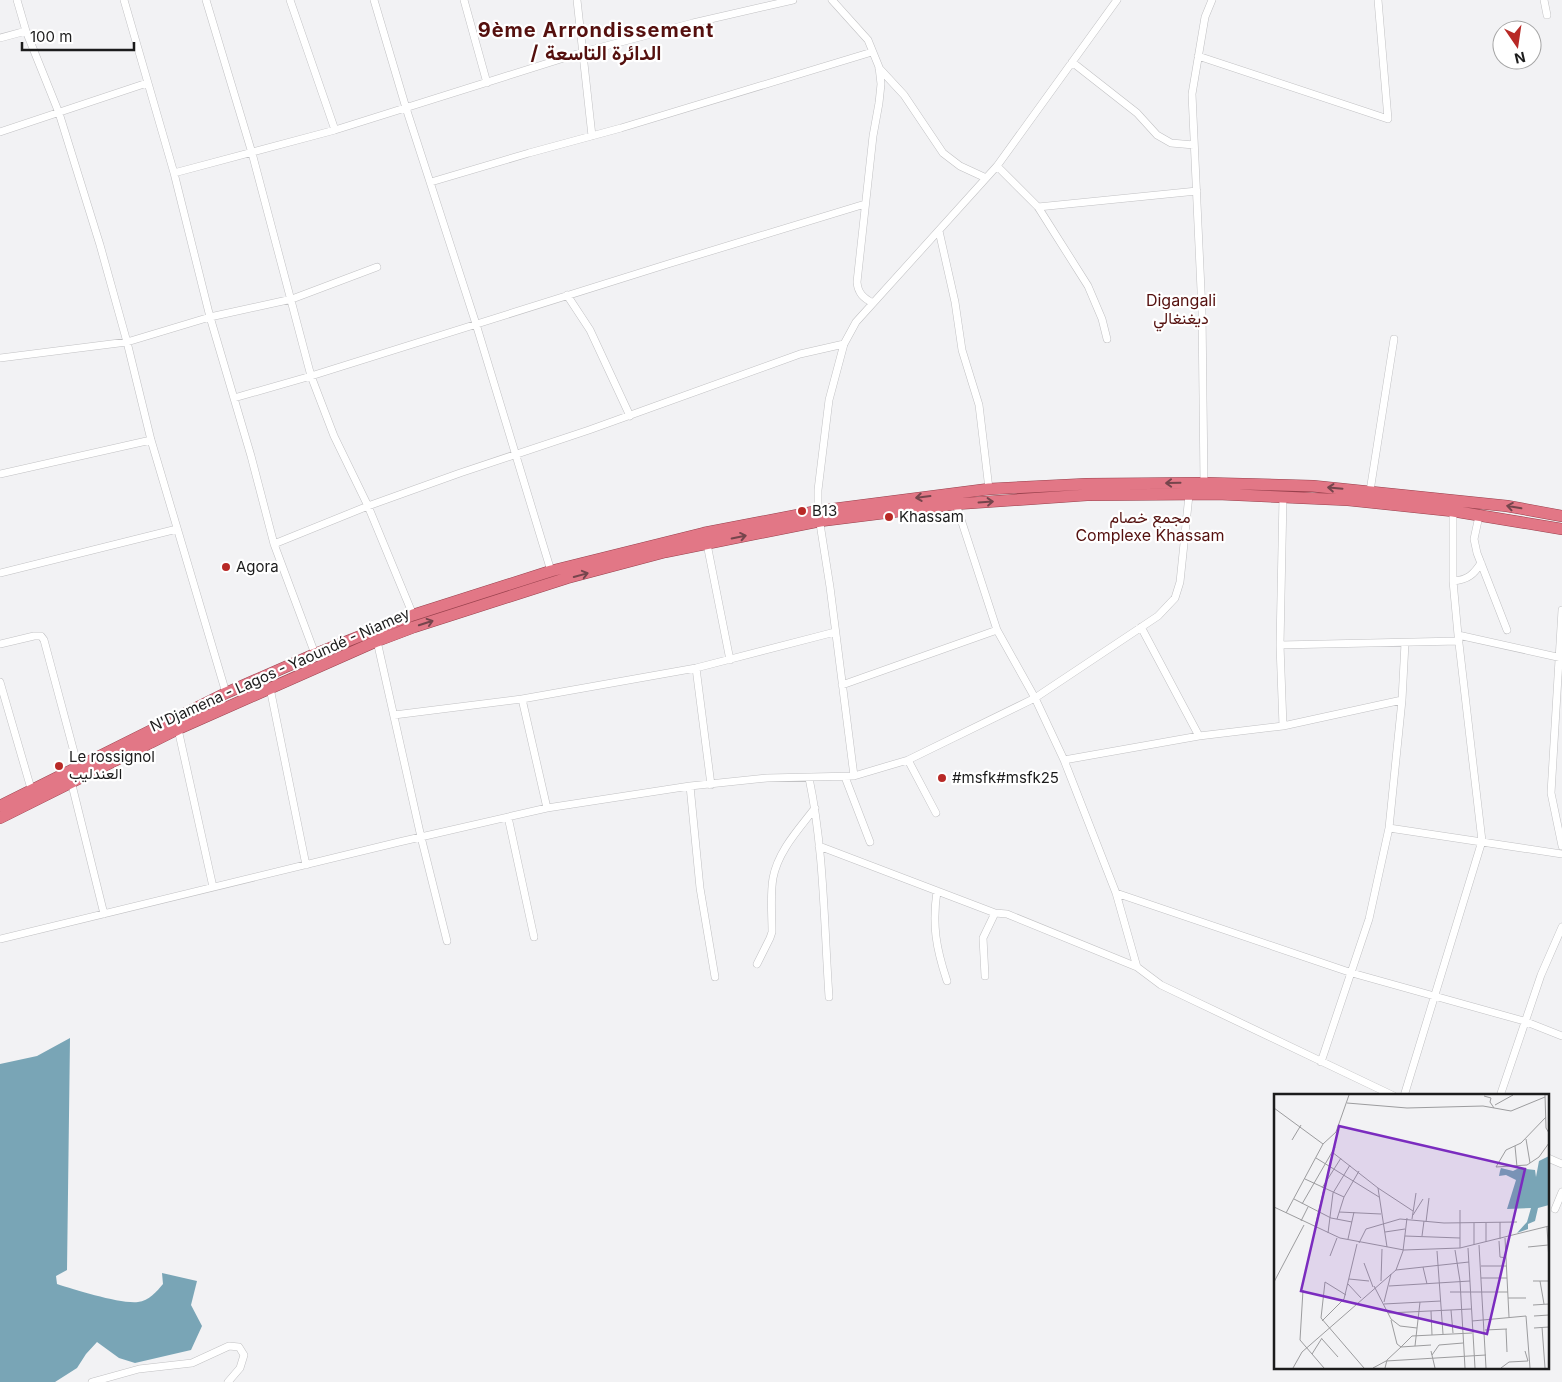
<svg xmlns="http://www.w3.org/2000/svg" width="1562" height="1382" font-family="Inter,Vazirmatn,sans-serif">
  <rect width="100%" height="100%" fill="#f2f2f4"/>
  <path fill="#79a5b6" d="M70,1038L67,1270L56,1276L57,1284C76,1290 120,1304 138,1302C149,1301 157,1291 163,1284L162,1273L197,1281L191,1305L202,1326L191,1350L135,1363L119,1358L97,1342L86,1354L77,1368L55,1382H0V1064L37,1056Z"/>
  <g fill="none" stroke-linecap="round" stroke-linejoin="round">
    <g stroke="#c1c1c3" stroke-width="8">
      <path id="minor" d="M17,0L26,31L59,113L100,245L127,342L151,440L226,693
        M124,0L174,173L210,317L251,456L274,544L315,654
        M206,0L252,153L311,376L334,436L368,506L413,615
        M290,0L335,130
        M374,0L406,108L476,324L551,571
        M464,0L487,83
        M577,0L592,136
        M832,0L868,40L879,67L881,84L879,103L873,136L857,282C858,293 863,298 873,303
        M1544,0L1547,15
        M0,38L26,31
        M1198,56L1388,119L1378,0
        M1072,62L1137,113L1157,135L1171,143L1194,145
        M879,68L904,95L943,153L960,166L986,178
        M0,132L147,83
        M997,166L1038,207L1088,286L1102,319L1107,339
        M174,173L335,130L583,52L693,23L793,0
        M431,182L529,153L621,128L872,52
        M1038,207L1197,191
        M939,231L955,302L962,350L979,405L989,489
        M567,295L590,330L630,416
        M0,358L127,342L210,317L292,299L377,267
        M234,398L311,376L668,264L865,204
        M0,474L151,440
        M1204,483L1202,312L1192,94L1205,17L1212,0
        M1370,491L1394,339
        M956,504L997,630L1035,698L1064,760L1116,893L1137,967L1161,985L1394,1096
        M1479,516L1474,539L1477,553L1507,630
        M274,544L368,506L460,473L589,430L800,354L844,344
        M707,544L730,660
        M0,573L177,529
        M1453,581C1468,580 1474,574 1481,563
        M1562,610L1551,793L1562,846
        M1141,627L1199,736
        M1458,635L1562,658
        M377,641L421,837L447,941
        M1405,643L1402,700L1389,828L1562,854
        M0,644L34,636H41L44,640L78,767
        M1280,645L1459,641
        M696,668L711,785
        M0,682L32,792
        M842,685L997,630
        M270,688L306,865
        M522,699L547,808
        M394,715L522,699L696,668L835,632
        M1283,726L1280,645L1283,497
        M178,729L213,887
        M908,760L936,813
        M1064,760L1199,736L1283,726L1402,700
        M854,776L830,587L818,511V490L829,400L844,344L856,322L997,166L1117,0
        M845,777L870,842
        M809,778C824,849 824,924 829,997
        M71,781L104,914
        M690,786L700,888L715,977
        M508,817L534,937
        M819,846L995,913L1007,914L1137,967
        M937,891C932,925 936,948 947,981
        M1116,893L1352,973L1524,1021L1562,1036
        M0,939L399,842L547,808L690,786L767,778L854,776L908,760L1035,698L1158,616L1175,598L1180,582L1189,495
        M757,964L770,938L772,932C772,915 770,895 773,878C778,851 799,829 815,808
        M985,976L983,938L995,913
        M1321,1062L1369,919L1389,828
        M1404,1096L1482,841L1458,635L1453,581V511
        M1500,1096L1541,975L1562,927
        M1548,1158L1562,1164
        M1555,1209L1562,1192
        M92,1382L139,1369L192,1363L229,1346L239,1347L244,1355L240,1368L228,1382"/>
    </g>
    <g stroke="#98414d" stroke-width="12">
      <path id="trunk" d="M0,806L226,693L315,654L413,615L551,571L704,533L818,511L989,489L1087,484L1204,483L1313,486L1507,506L1562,516
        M0,818L178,729L377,641L414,627L567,578L665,552L820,521L956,504L1087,495L1217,494L1348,500L1453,511L1562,529"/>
    </g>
    <use href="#minor" stroke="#fff" stroke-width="7"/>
    <use href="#trunk" stroke="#e27786" stroke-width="11"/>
  </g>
  <defs><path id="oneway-shaft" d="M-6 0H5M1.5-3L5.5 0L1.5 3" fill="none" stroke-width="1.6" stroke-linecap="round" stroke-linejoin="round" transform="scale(1.25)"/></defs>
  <g stroke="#75454c">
    <use href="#oneway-shaft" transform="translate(1173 483) rotate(179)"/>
    <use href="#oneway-shaft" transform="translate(1335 488) rotate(-175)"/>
    <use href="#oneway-shaft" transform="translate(923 497) rotate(173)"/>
    <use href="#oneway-shaft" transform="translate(986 502) rotate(-4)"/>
    <use href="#oneway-shaft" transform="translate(1514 507) rotate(-170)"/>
    <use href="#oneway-shaft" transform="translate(739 537) rotate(-12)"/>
    <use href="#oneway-shaft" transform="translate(581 575) rotate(-15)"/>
    <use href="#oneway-shaft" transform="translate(426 623) rotate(-18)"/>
  </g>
  <g fill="#b82926" stroke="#fff" stroke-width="2">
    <circle cx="802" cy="511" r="5"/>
    <circle cx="889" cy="517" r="5"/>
    <circle cx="226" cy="567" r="5"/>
    <circle cx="59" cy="766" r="5"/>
    <circle cx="942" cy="778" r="5"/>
  </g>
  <g text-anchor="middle" stroke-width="4.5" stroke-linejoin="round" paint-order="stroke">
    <g font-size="15" fill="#1c1c1c" stroke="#fff" text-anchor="start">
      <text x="812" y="516">B13</text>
      <text x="899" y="522">Khassam</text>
      <text x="236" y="572">Agora</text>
      <text x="69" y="762">Le rossignol<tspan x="69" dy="17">العندليب</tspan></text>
      <text x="952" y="783">#msfk#msfk25</text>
    </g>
    <g font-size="15" fill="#1c1c1c" stroke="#fff">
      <text transform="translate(280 670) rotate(-24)" y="5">N'Djamena - Lagos - Yaoundé - Niamey</text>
    </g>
    <g font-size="16" fill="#55100e" stroke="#fff">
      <text x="1181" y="306">Digangali<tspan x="1181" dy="18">ديغنغالي</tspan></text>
      <text x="1150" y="523">مجمع خصام<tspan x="1150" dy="18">Complexe Khassam</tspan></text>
    </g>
    <g font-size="20" font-weight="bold" letter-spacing="1" fill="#55100e" stroke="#fff">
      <text x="596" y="37">9ème Arrondissement<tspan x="596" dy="23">/ الدائرة التاسعة</tspan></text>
    </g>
  </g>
  <g transform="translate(1274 1094)">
    <rect width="275" height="275" fill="#f2f2f4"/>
    <path d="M275,62V111L264,114L261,127L254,130V135L243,139L253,128L257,114L233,115L242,86L232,81L225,82L226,77L227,74L239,77L245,74L261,76L262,83L265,67Z" fill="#79a5b6"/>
    <path fill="none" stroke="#9c9c9e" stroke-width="1" d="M271,1L272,34L275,39M210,2L217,4L216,8L220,14M73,9L133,14L209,12L237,17L271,3M221,11L239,1M0,14L49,50M252,45L256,69M18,46L27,31M241,52L243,73M58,58L104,94L113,153M42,64L105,103M222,73L232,56L247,49L272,23M222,73L253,71L265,63L275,49M31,85L70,103L63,125M48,94L67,64M104,94L139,117M70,103L85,77M20,105L57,124M28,110L61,53M0,113L66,144L130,156L186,154L275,132M186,116V154M65,118L107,120M12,119L49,50L62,38L75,1M139,121L149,105M57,124L78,128M138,125L142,99M27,127L34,113M152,128L155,104M226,128V145M41,133L50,95M273,133L275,167M111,138L131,135M54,139L59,99L76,71M131,142L186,144M148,142L150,127M231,144L235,223M74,145L80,118M225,147L226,163L232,164M212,148V129M85,149L92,135L126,125L170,129L243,128M200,151V129M205,151L212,274M254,153L274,151M194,154L201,274M181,156L186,187L191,274M163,157L169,240M56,162L63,144M90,169L99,193M207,172H233M149,173L153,190M122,176L195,168M207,184H233M75,185L95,187M107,187L108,155M259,187H275M266,187L270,210M0,188L30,131M74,190L87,204M100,192L117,225L126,232L143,234M115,192L196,187M29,196L26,246L50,274M176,198H234M72,201L51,188L47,224L90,274M234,204H252M110,208L117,180M110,210L167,207M259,211L275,210M177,216L179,239M157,217L158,241M114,219L197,215M260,222L275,221M48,227L70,205L83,150M198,227L252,222L256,274M268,233L271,274M260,234L275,233M232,235L233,258M211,236L233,235M48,245L64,263M157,251L127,253L138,242L198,239M141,252L146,208M157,257L161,274M38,260L48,244M158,261L165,251L189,249M19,274L28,258L122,176L129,157L133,124M99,274L112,267L212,261M111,274L113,266L127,253L123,250L117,226M227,274L235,268L254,267L251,257"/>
    <path fill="#7b2cbf" fill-opacity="0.15" stroke="#7b2cbf" stroke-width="2.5" d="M65,32L251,75L213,240L27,197Z"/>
    <rect width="275" height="275" fill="none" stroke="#1c1c1c" stroke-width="2.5"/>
  </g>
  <g transform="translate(1517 45) rotate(167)"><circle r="24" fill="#ffffff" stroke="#a4a4a4"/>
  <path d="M0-4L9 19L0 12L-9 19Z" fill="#b82926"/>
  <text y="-8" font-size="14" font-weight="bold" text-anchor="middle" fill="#1c1c1c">N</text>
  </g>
  <path d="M22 42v8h112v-8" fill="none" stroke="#1c1c1c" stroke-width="2.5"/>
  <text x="30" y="42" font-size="15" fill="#1c1c1c" stroke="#ffffff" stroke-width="4" paint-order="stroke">100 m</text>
</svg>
